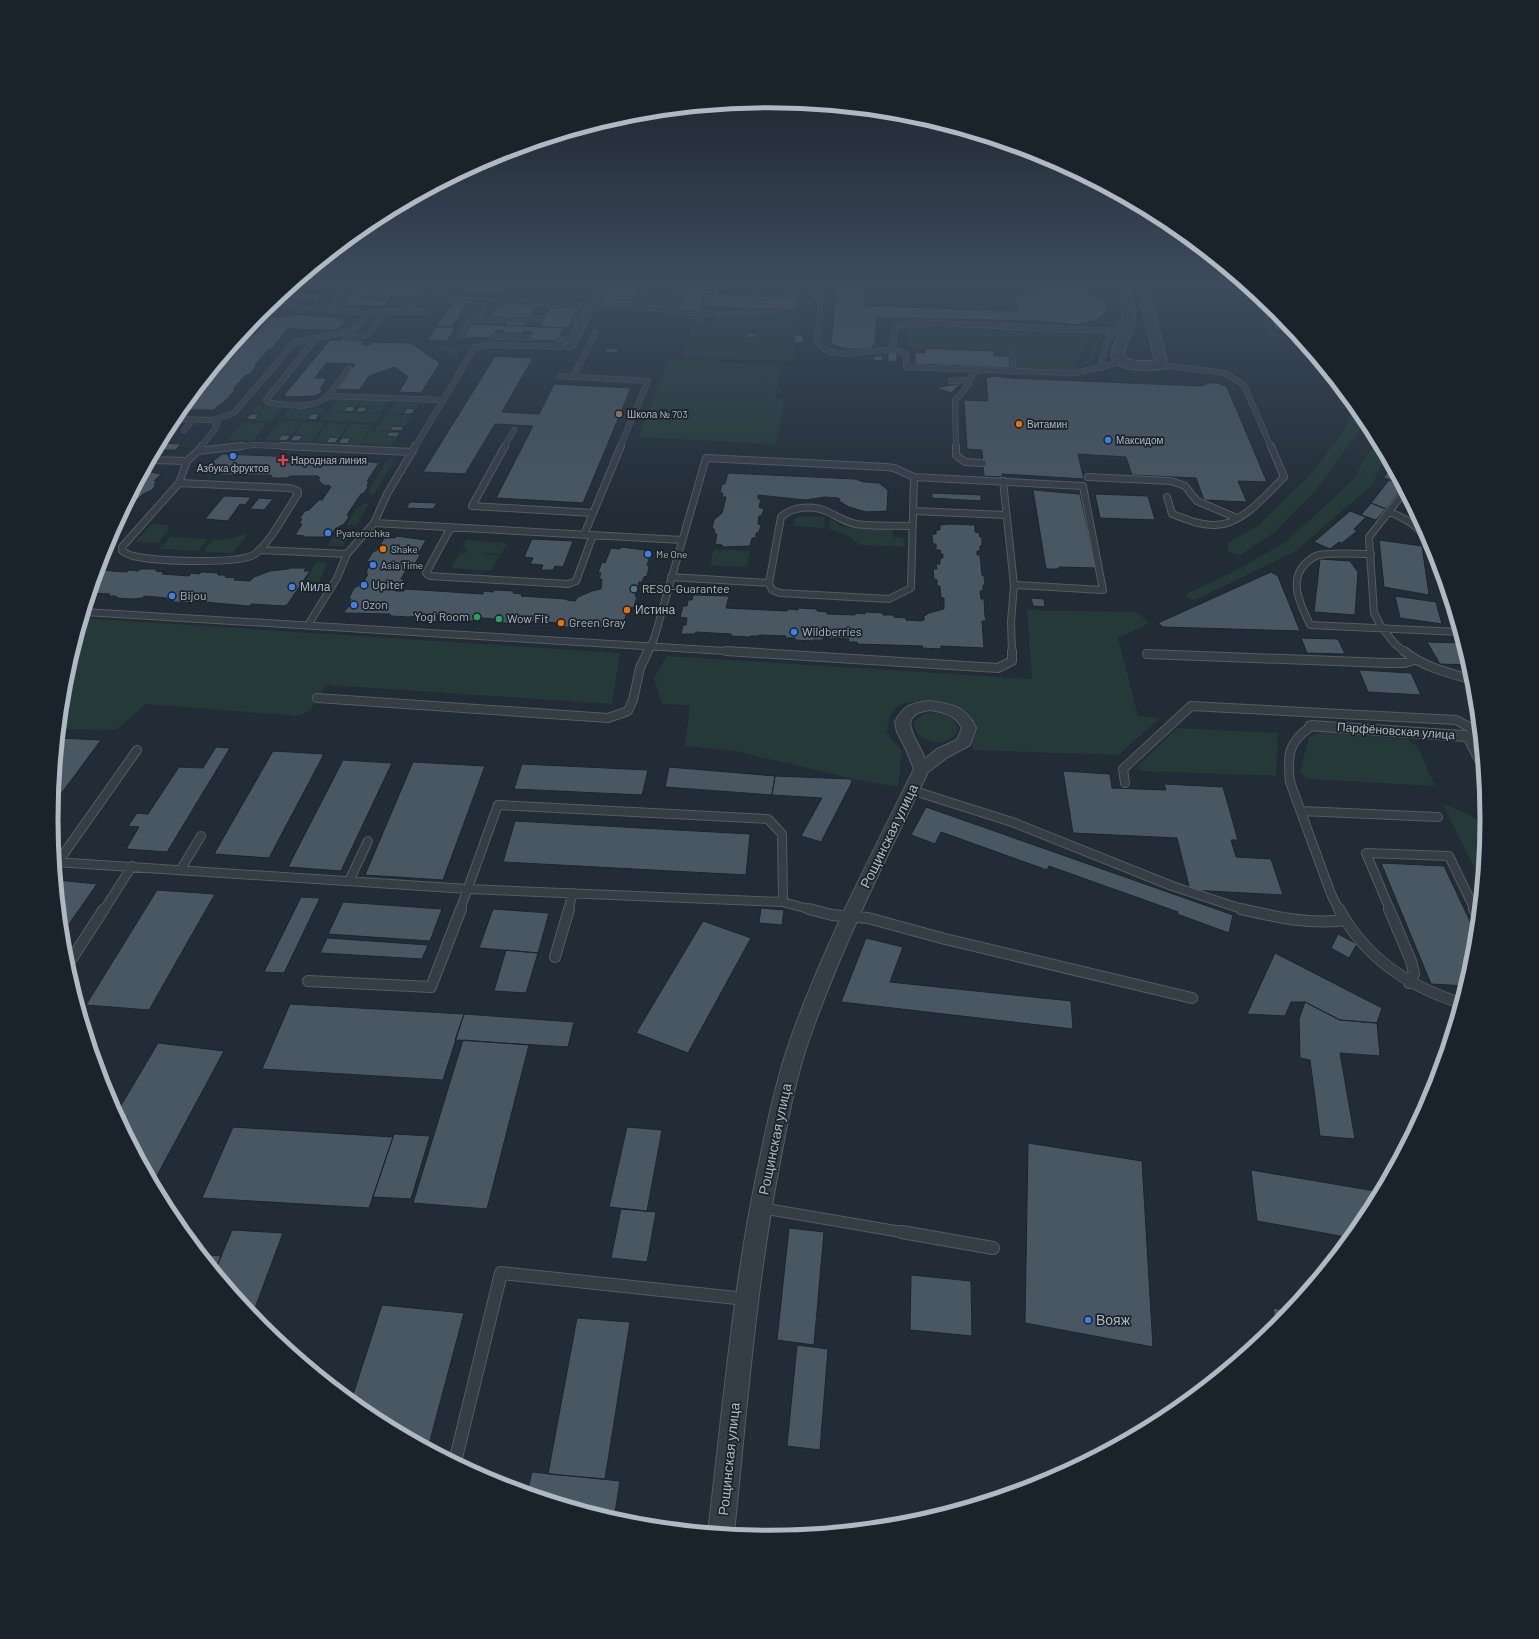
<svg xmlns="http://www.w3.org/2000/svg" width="1539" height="1639" font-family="Barlow,sans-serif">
  <rect width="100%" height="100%" fill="#212c36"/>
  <path fill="#243938" d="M522,284H587L577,302L512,300Z
    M651,284L674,285L665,307L641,306Z
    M1164,284L1213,285L1217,287L1219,293L1174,291L1158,289Z
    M1222,286C1252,287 1253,286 1267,314H1257L1255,310L1166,306L1163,305L1159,294L1175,297L1179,295L1199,296L1223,300L1240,299L1249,294L1237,290C1232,293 1229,290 1224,290Z
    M780,310H798L792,361L682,357L692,328L700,329L705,321L714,322L716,315L757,316V312L779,313Z
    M1258,316H1268L1276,334L1296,335L1297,338L1268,337Z
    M912,324L1093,332L1073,370L1019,368L1016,352L912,348L908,345V327Z
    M1097,337L1103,338L1090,366L1085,363Z
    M436,346L463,347L456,359Z
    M667,360L782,365L775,398L785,399L776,444L639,437Z
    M338,400H361L353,412L329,411Z
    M363,400L388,401L380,413L355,412Z
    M395,402L420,403L412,414L387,413Z
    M1354,405L1365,418L1363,425L1317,489L1275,532L1240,555L1228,552V543L1260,524L1311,474L1346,428Z
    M257,406L284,407L273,421L246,420Z
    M291,407L325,408L316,420L282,418Z
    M326,412L381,414L376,423L320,420Z
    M386,414L412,415L401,431L375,430Z
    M280,421L302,422L287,441L265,440Z
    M243,422L267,423L253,441L228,440Z
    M304,422L325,423L311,442L289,441Z
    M328,423L349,424L335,443L314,442Z
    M351,424L372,425L359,445L337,444Z
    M370,431L401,432L391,446L360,444Z
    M1377,439L1386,457L1371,486L1296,551L1195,600L1185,597L1188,593L1235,571L1284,543L1352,481Z
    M389,457L394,461L374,494H370L369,490Z
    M365,503H369L357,525H346L357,508Z
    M803,516L825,517L824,528L794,526L795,518Z
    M830,519L842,527L893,530V537L904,538L905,547L860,545L847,535L829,529Z
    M151,524L168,525V531L158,543L135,542Z
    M248,534L233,553L203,552L212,540L227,539Z
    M334,536L349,537L342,546H327Z
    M170,537L208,539L198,551L159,549Z
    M466,540L482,541L481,543H483L484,541L507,543L501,554L484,553L483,554L500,555L491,571L451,568L460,553H465L468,548L462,547Z
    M714,549L750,551L747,567L710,565Z
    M317,561L327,563L318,585H303Z
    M1027,610L1136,612L1150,623L1118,638L1138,716L1160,718L1118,755L973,750L972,743L976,725C973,721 971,715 967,712C956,703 911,697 899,706C889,712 888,722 887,733L902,751L898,787L857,780L736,751L685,746L690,705L662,704L654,678L667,656L1032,679Z
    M83,618L620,653L612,704L326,685L310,711L297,716L146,704L116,730L60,729L65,679Z
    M934,712C945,714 957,718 958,730C950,747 929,744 917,734L913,724C918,715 925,713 934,712Z
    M1177,728L1278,733L1276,776L1142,771L1136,767Z
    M1321,732L1408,739L1418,747L1435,786L1307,779L1300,772L1309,737Z
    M1442,803L1468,814L1487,827L1482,883Z"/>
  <path fill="#495762" stroke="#1c252d" d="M361,284H373L362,299L389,300L384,306L343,305Z
    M373,284H389L379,286H419L411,297L364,295Z
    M465,284H506L503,288H507L504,294L459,292Z
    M611,284H640L631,304L602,303Z
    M708,284H720L718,293H706Z
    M753,284H802V285Z
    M802,284H866L864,306L1019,311L1015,303L1016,298L1020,294L1035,289L1050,287L1049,284H1064L1065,288L1084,291L1098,297L1107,306V311L1099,319L1076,325L1042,321L877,318L875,344L871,348L864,349H849L836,346L831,342L837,287L802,285Z
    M687,285L708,286L700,311L678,310Z
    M790,286L802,287L800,296L788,295Z
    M302,294L321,295L316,301L296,300Z
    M705,294L775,297H800L798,310L701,307Z
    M454,300L469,301L452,327H436Z
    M499,305H518L535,306L528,318L492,316Z
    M550,307L578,308L568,328L539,327Z
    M1276,311L1278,312L1296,334H1283L1281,330H1276L1271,320H1275L1273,316L1279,317Z
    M296,314L346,319L343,321L346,322L336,330H307L288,328L272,349H269L255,365H257L249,375H246L233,389H236L222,404H220L214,410H180L200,388L207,385L212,379H210L213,376H210L215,368L231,359L237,350H235L238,346H236L241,341L255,334L269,317H285Z
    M507,321L524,322H528L525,326L504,325Z
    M472,324L564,328L557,341L528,340L533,332L523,331L522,334L503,333L505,331L496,330L491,338L463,337Z
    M436,327H455L447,341L427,340Z
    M749,333H754L757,335V337L748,338L745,336Z
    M795,335H804L803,343H794Z
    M330,340L364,341L362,345H369L372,342L411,343L440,363L421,393L399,392L408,377L395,367L369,376L359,390L337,389L355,364L326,363L315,378H324L326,380L320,389L322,391L319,394L314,396L287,397L284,395Z
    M606,348L619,349L617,353L605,352Z
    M925,348L994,351V356H1009L1010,368L915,364V352L925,353Z
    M888,352L897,353V362L888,361Z
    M495,356L533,358L502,412L539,414L554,384L631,388L583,503L496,498L533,426L495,424L465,474L423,472Z
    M873,356H882L883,361L873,360Z
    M994,376L1010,378L1202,386L1209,383H1218L1227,387L1267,482L1238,481L1247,502L1204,500L1196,478L1132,475L1126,457L1078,454L1084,479L1002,474V477L984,476L982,450L967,449L964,400L988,401L986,378Z
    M956,384H961L951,393L936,388Z
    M347,406L356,407L352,412L343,411Z
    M359,407H367L364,412H355Z
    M407,408L415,409L412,414H403Z
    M251,414H259L255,420L246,419Z
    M311,414H319L316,420L307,419Z
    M393,426L404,427L401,431L390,430Z
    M389,432H400L397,437L386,436Z
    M282,435H291L286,441L278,440Z
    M294,435L303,436L299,441H290Z
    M330,437L339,438L335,443H326Z
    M342,438H351L347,444L338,443Z
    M160,443L181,444L175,450H157Z
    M222,454L347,459L379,463L367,481H369L367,486L368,487L364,493L361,494L347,515L349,517L344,524L335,529L330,537H304V536L295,535L302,524H299L302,519H299L305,511L309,510L319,500H322L331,487L329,485L325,486L318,480L320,478L318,476H291L286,478H273L271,475H220L219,473H213L214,471H207L210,466H207Z
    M1391,465L1401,483L1384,478Z
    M145,471L161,474L154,481H157L154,485H156L152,490L143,494L129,508L132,509L129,512L131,513L127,518L118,522Z
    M728,473L855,479L864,482L879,483L888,490L887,511L866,512L849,507L839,501L840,499L838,498L825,497L805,500L758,495V499H761L759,507L764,509L762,515L759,516L758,524L761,525L759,532L756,533V538H752L750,546L723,547L722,545L715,544L717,534H714L715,530L712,528L714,520L722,513L726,497H722L723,493H720L722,484H725Z
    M1389,480L1401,483L1403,487L1386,509L1371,503Z
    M1033,490L1080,494L1096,568L1059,567V569H1046Z
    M932,493L981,495V501L932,498Z
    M1095,494L1148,496L1155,520L1100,518Z
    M224,496L251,497L245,505L240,504L228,521L205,519Z
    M259,498L273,499L264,510L250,509Z
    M410,502L437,503L433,509L406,508Z
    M1371,503L1386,509L1376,520L1361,515Z
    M1350,511L1366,517L1354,529L1357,531L1342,543L1339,542L1330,549L1314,542Z
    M950,524L975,525V532L979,533L980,537H982V546H980V551H977V555H980L982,575L984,576L985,585H983V591H980L981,599H984L985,616L986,621H982L984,648L941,646V649L922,648L923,646L857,644V642H848L849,639L823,638V640H813V641L795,640V638H785L786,636L759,635L758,636H750V637L731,636V634L696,632L695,634H681L683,625H686L687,618L680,617L683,606H687L688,600H692L693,595L729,596L726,608L787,611L788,609L798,610V608L817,609V611L827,612V614L855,615V613L865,614V612L883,613V615H894V617L906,618V620L922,621L925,619L923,617L929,613L944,609V598H941L940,586H937V580L934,579L933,569H937L936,564H940V558H943V554H941L940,550H936V544H933L932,534H936V530H940V525Z
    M396,536L426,540L418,554L420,555L415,564L412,565L409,571L406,570L401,579L404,580L399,588H396L395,591H404L405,589L483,594V591L493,592L494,590L514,591L513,593L522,594L521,596L566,599L567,600L575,601L578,597L592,591L601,589L602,579H599L601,573H598L602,562L605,563L611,548L620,549L621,547L652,551L647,565L649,567L647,576L644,577L642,582H639L635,596L637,597L634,607L631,608L630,613H627L622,626L619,628L565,627L556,624L557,623L533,621L532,623H503L502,621H494L495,619L482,618L481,620L470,621L453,620L451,618L443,617L444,615H436L420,614L419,616L408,617L391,616L390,614L343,613L350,605H348L351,599L349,598L354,588L358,586L361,581H364L368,574H366L370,562L367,561L373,552L377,550L385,537L395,538Z
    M532,539L573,541L563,567L555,566L553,570H541L543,565L530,564L533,558L524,557Z
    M1379,540L1422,546L1429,595L1384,587Z
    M1320,559L1350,561L1358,572L1355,615L1314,612Z
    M290,568H306L304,571H310L287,605L283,606L252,604L249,606L192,601L190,603L174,602L173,600L166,599L167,598L144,596L143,598L131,599L117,598L116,596H108L110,594L91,593L98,570L127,572L129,570L137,571L141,569H156V571L164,572L162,574L189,576L191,573L199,574L202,572L218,573V575H226L225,577L236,578L234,580L250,581L254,577L270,571L288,569Z
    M1271,572L1278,576L1300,631L1163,627L1158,623Z
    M1395,596L1436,602L1442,624L1400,618Z
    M1031,598L1044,599L1045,607L1033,606Z
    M1301,638L1338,639L1345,654L1307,653Z
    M1427,642L1463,643L1470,665L1440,664Z
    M1359,670L1411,673L1421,695L1368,692Z
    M59,738L101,740L52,806Z
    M216,747L230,748L167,852L126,849L139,827L128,826L137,813L148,814L179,767L203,768Z
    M273,751L324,754L269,858L214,854Z
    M343,760L392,763L341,871L288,867Z
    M413,762L485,766L443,880L365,875Z
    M522,764L648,770L642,795L514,789Z
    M669,767L775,776L772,795L665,787Z
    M1063,771L1110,774L1112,788L1166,790L1164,784L1223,787L1238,840H1231L1236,857L1271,859L1283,895L1190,890L1177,838L1073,833Z
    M775,776L851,779L852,782L821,842L801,836L822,798L772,795Z
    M926,807L1233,915L1229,933L1177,914L1178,912L1049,866L1047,870L941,832L935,844L911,835Z
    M515,821L750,834L746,875L503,862Z
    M1381,863L1444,866L1477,936L1474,960L1466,986L1431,984Z
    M57,880L97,884L62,934Z
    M157,890L215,894L149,1010L86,1005Z
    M301,897L320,898L284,973L264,972Z
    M343,902L442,909L430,941L328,934Z
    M761,908L784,910L782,925L759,923Z
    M493,909L549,913L538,953L479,948Z
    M703,921L751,938L688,1053L636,1033Z
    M1338,934L1357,944L1349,958L1331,948Z
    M327,938L428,945L422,959L320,953Z
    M866,938L903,947L890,982L1071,1001L1073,1029L841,1002Z
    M506,950L538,953L526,993L494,991Z
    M1275,953L1382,1008L1377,1023L1340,1020L1305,1002H1291L1285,1016L1247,1014Z
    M1305,1002L1340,1020L1377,1023L1380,1056L1340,1053L1355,1139L1320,1136L1310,1060L1300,1058L1299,1019Z
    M290,1004L464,1014L443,1080L262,1069Z
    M464,1014L574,1022L568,1047L455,1040Z
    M463,1040L529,1045L487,1209L413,1203Z
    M158,1043L224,1051L153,1183L116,1114Z
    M233,1127L393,1137L369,1208L202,1198Z
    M627,1127L662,1130L647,1211L609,1207Z
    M394,1134L430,1136L411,1199L373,1197Z
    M1028,1143L1142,1161L1153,1347L1025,1323Z
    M1251,1170L1381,1192L1367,1219L1351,1238L1257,1221Z
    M621,1209L656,1212L647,1262L611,1258Z
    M789,1228L824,1232L814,1345L777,1340Z
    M232,1230L283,1233L252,1316L215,1271Z
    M201,1254L221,1256L215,1271Z
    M911,1275L971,1281L972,1336L910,1330Z
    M382,1305L464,1313L428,1448L370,1417L351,1401Z
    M1273,1308L1291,1311L1276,1329Z
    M577,1318L630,1322L605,1479L548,1474Z
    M797,1345L828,1349L820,1450L787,1446Z
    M532,1472L620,1481L614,1519L527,1493Z"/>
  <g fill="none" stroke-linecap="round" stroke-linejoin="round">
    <g stroke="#525c64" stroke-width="6">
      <path id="service-far4" d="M428,284H449L439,299
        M601,284H611
        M719,284L757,285
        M807,286L806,289L821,300L817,341C834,369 882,340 906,354V367L1076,373L1121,362
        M754,296L757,284
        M417,298L668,309L672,312L750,314L751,309
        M637,307L646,284
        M331,310L337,299L350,284
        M751,310L778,311
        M407,311L428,284
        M672,312L682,284
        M365,314L375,312H426
        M476,319L487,300
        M572,320L583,321
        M699,323L702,313
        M465,335H460L470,320L543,319
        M492,336L529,338
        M311,338L313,342L266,400L270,403C290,405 312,410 328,396
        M345,339L367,335L385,312
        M558,339L574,340
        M893,348L895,327L914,322L1113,331
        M1012,354L1014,371
        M1162,365L1225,373L1244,385L1271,447
        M349,368L328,396L443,400
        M1102,368C1100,347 1113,330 1128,317
        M560,376L648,381L620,447
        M573,377L596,331
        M951,381L969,380
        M173,419L212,420L234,413L295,342L351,331C357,327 365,322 365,314L361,312L289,307L272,303
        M184,430L193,420
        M201,447L215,429L218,420
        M233,447L254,445L305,447
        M415,447L475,347L487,345L570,347
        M504,447L514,430
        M956,447L955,401L969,384V380L976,370"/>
    </g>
    <g stroke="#525c64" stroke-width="8">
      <path id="service-far3" d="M283,446L412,452L387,494L374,523L347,554L337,578L308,625
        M505,446L472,506L593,513
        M956,446V455L965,462L983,463
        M198,451L202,446
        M412,452L415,446
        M151,460L187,461L179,483
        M187,461L198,451L242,446
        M1088,477L1171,481L1185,486L1197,501L1237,518
        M1003,481L1014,585L1011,622L1012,652
        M179,483L290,488L298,491V494C287,510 270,543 255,554C239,565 154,561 133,556C129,555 126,553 122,551V547Z
        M1405,491L1369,537L1374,613L1382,628L1395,644L1405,652
        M1167,497L1172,514C1185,519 1199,525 1214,525C1241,526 1266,495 1284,477L1271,446
        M914,511L1005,515
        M1389,512C1420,523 1425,536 1439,564
        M374,523L682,540
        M451,527L426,573L430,576L568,584L576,581L593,535
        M584,535L621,446
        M259,550L347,554
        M1371,554C1356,554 1333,552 1319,555C1314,556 1307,562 1304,565C1288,583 1302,607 1310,625L1460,632
        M671,577L769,583L781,517C793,506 813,505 828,512C837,516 845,522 856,524C874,527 893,525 911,526
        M769,583L772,590L780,593L889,599L911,588L914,477
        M85,612L742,652
        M648,652L654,639L706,458L886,467L894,468L914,477L1083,486L1103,590L1014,585"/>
    </g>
    <g stroke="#525c64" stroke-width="10">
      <path id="service-far2" d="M726,651L998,668L1012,661V651
        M1404,651C1425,668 1449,673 1474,680
        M1147,654L1387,663H1404L1415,660
        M317,698L608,718L628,711L633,700L640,668L648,651
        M1312,726C1288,741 1287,756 1290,782L1331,894L1339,910
        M1467,736L1483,768
        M1125,783L1123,769L1191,706L1456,720L1480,733
        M911,790L1012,822L1172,886L1245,910
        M1301,811L1438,817
        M55,862L468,889L783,902
        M58,862L137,750
        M181,869L201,836
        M349,881L368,841
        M104,910L132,866
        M460,910L498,805L768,819L782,834L783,902L812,910
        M568,910L573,893
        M1390,910L1366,853L1449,856L1475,910"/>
    </g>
    <g stroke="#525c64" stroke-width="12">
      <path id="service-far1" d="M809,909L832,915L868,918L945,939L1192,998
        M1241,909C1276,917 1310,925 1345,920
        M1339,909C1365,957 1409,987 1461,1003
        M1389,909L1411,961L1414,974L1409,983
        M1474,909L1478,917
        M555,957L569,909
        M67,966L104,909
        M308,981L431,987L461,909
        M761,1208L907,1233"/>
    </g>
    <g stroke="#525c64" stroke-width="14">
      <path id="service" d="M902,1232L993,1248
        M455,1462L501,1273L746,1299"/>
    </g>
    <g stroke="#525c64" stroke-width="2">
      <path id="minor" d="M597,284H605L575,347L570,350L567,349L565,347Z
        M930,701C952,704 967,707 976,728L970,745L948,757L928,772C886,858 843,944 811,1034C796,1075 788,1119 780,1162C756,1284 747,1409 734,1533L733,1534L708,1532C723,1409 733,1284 759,1163C768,1120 777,1076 792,1035C825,943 871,856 914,769L905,747L897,732L895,722C904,705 911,703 930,701ZM930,710C943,712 956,715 962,728L957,740L937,749L925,759C918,739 893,715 930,710Z
        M1312,721L1479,732L1480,742L1307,730L1305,726L1307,722Z"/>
    </g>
    <g stroke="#525c64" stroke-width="2">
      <path id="tertiary" d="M1121,284H1131C1133,297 1136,312 1134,325C1132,337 1122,347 1124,358L1135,361H1155L1137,284H1147L1168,365L1166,368C1154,371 1111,373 1112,354C1112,343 1121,335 1122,325C1125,311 1122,297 1121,284Z"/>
    </g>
    <use href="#service-far4" stroke="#353e47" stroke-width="5"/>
    <use href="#service-far3" stroke="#353e47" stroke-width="6"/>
    <use href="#service-far2" stroke="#353e47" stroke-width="8"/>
    <use href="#service-far1" stroke="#353e47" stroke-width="10"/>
    <use href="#service" stroke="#353e47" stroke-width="12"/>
    <use href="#minor" fill="#353e47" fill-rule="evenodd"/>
    <use href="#tertiary" fill="#353e47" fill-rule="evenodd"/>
  </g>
  <linearGradient id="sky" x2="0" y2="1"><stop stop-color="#12181e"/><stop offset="0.55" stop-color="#3d4b5d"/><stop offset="1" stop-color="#3d4b5d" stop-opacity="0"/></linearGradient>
  <rect width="1539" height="513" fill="url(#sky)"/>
  <circle fill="#8d6e63" stroke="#1a232b" stroke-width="1.5" cx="619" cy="414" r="4"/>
  <g fill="#e8710a" stroke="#1a232b" stroke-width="1.5">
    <circle cx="1019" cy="424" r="4"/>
    <circle cx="383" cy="549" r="4"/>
    <circle cx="627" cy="610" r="4"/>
    <circle cx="561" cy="623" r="4"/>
  </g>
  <g fill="#3f7fe0" stroke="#1a232b" stroke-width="1.5">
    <circle cx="1108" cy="440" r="4"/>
    <circle cx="233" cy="456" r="4"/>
    <circle cx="328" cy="533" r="4"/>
    <circle cx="648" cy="554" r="4"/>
    <circle cx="373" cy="565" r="4"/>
    <circle cx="364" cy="585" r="4"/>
    <circle cx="292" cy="587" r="4"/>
    <circle cx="172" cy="596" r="4"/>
    <circle cx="354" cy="605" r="4"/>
    <circle cx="794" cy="632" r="4"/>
    <circle cx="1088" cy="1320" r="4"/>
  </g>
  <path fill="#e0444e" stroke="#1a232b" stroke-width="1.5" d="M281 454h4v4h4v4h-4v4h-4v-4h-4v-4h4z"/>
  <circle fill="#5c6f8a" stroke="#1a232b" stroke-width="1.5" cx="634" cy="589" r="4"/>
  <g fill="#2e9e5b" stroke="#1a232b" stroke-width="1.5">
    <circle cx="477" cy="617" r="4"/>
    <circle cx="499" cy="619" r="4"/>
  </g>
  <g text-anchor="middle" stroke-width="3.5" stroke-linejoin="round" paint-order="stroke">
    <g font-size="10" fill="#afb9c3" stroke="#1a232b" text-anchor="start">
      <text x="627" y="418">Школа № 703</text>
      <text x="1027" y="428">Витамин</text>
      <text x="1116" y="444">Максидом</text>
      <text x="291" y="464">Народная линия</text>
      <text x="233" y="472" text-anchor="middle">Азбука фруктов</text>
      <text x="336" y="537">Pyaterochka</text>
      <text x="391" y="553">Shake</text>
      <text x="656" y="558">Me One</text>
      <text x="381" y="569">Asia Time</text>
    </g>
    <g font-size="12" fill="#afb9c3" stroke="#1a232b" text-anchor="start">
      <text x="372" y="589">Upiter</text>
      <text x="300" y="591">Мила</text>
      <text x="642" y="593">RESO-Guarantee</text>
      <text x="180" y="600">Bijou</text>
      <text x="362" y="609">Ozon</text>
      <text x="635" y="614">Истина</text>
      <text x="469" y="621" text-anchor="end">Yogi Room</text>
      <text x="507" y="623">Wow Fit</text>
      <text x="569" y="627">Green Gray</text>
      <text x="802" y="636">Wildberries</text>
    </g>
    <g font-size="12" fill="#afb9c3" stroke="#1a232b">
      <text transform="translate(1396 731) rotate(4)" y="4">Парфёновская улица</text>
    </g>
    <g font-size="14" fill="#afb9c3" stroke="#1a232b">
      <text transform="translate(889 836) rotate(-64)" y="5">Рощинская улица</text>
      <text transform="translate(775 1139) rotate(-78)" y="5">Рощинская улица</text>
      <text transform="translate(729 1459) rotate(-84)" y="5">Рощинская улица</text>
    </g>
    <g font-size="14" fill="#afb9c3" stroke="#1a232b" text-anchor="start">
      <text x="1096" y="1325">Вояж</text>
    </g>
  </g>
  <path d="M0 0H1539V1639H0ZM58 819a711 711 0 1 1 1422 0a711 711 0 1 1-1422 0Z" fill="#1a232b" fill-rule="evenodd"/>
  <path fill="none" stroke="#afb9c3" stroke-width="5" d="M58 819a711 711 0 1 1 1422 0a711 711 0 1 1-1422 0Z"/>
</svg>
